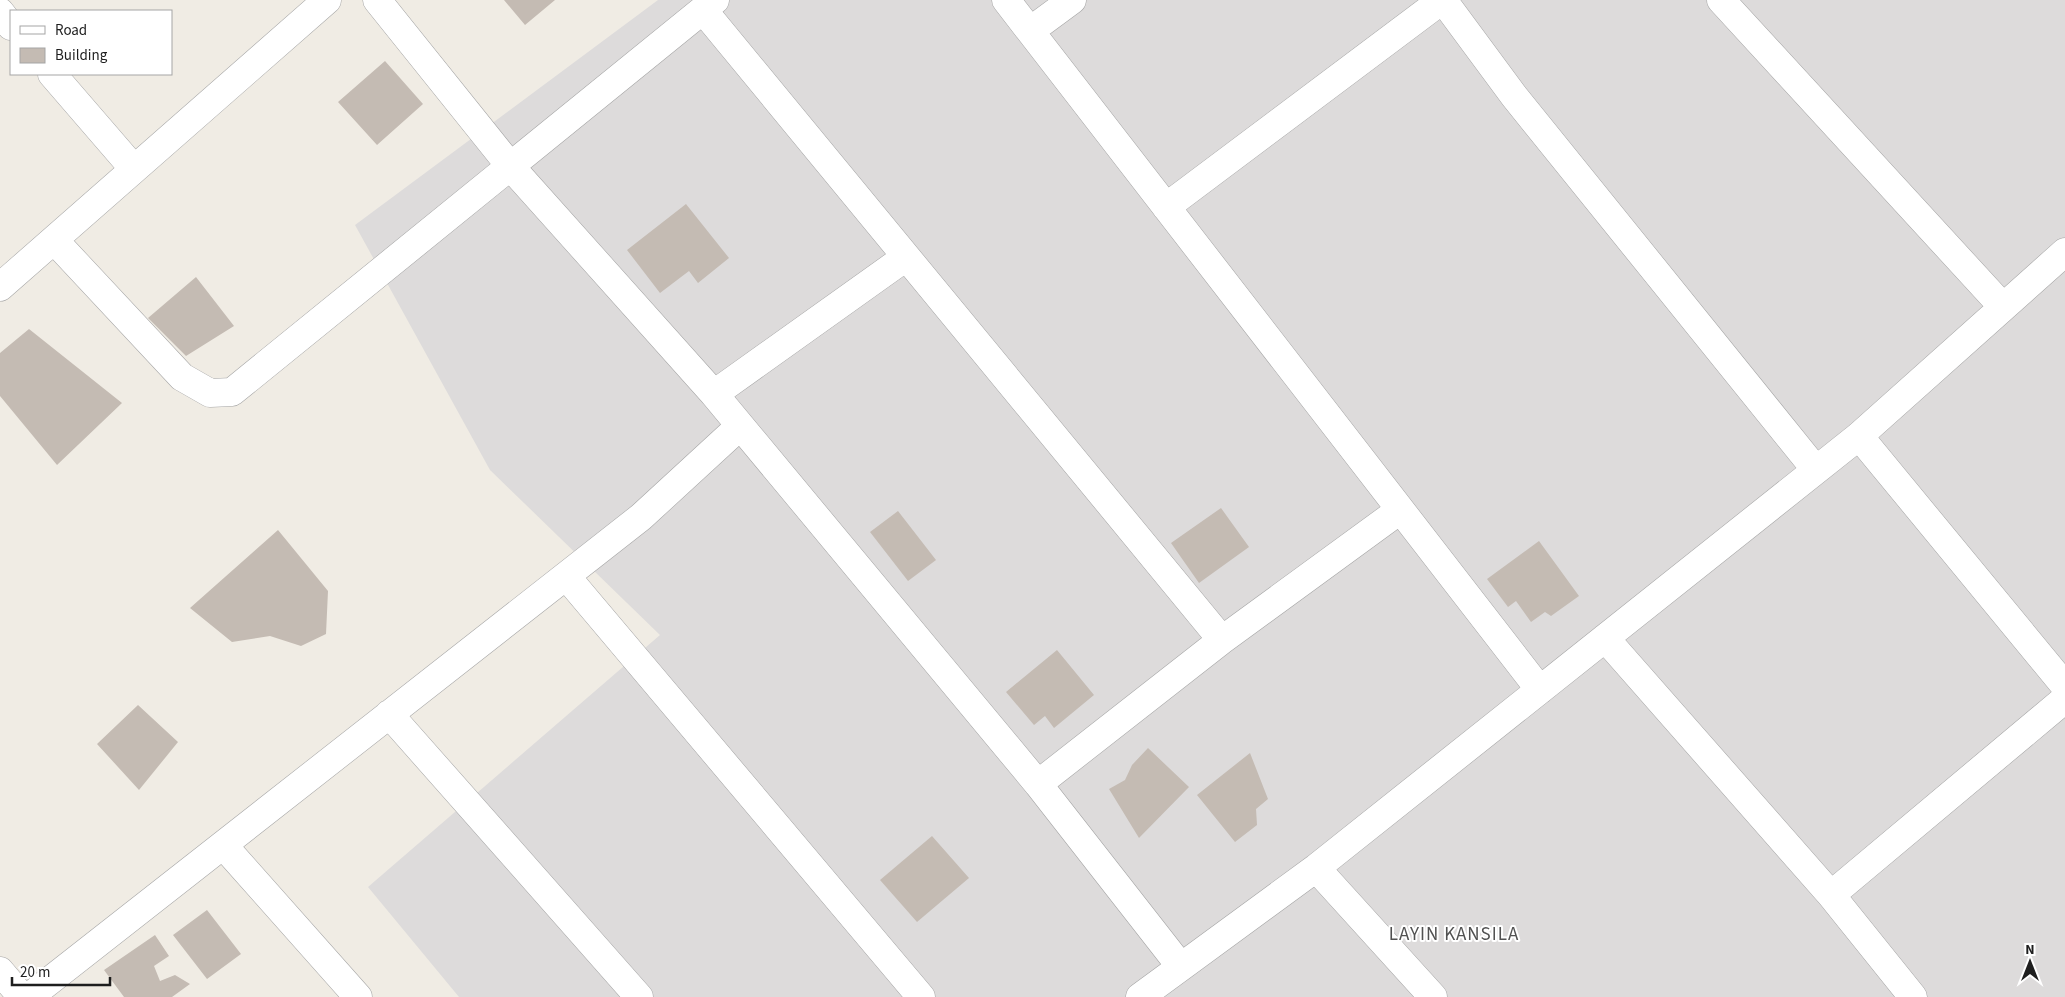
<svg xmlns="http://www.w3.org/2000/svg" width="2065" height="997" font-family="'Source Sans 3',sans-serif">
  <rect width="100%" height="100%" fill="#f0ece4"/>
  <path fill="#dddbdb" d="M658,0H2065V997H459L368,887L660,635L490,470L355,225Z"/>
  <path fill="#c4bbb3" d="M504,0H555L525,25Z
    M385,61L423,104L377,145L338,102Z
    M686,204L729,258L698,283L689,271L660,293L627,250Z
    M196,277L234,326L186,356L148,318Z
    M29,329L122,403L57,465L0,396V353Z
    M1221,508L1249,547L1199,583L1171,543Z
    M898,511L936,560L908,581L870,532Z
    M278,530L328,591L326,634L301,646L270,636L232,642L190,608Z
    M1539,541L1579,596L1551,616L1545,612L1531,622L1516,601L1508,607L1487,579Z
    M1057,650L1094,695L1054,728L1045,716L1034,725L1006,692Z
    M138,705L178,742L139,790L97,744Z
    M1148,748L1189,787L1139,838L1109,789L1125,780L1132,765Z
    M1250,753L1268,799L1256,809L1257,825L1235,842L1197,795Z
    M932,836L969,878L917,922L880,880Z
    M207,910L241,954L207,979L173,935Z
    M155,935L169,956L154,966L160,981L175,975L190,984L172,997H124L104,970Z"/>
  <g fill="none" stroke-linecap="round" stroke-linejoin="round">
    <g stroke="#a5a5a5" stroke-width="29">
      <path id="street" d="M377,0L511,167L714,394L1038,784L1181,967
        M1006,0L1540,690
        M1443,0L1514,96L1816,470
        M1721,0L2003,307
        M703,10L1222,640
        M0,12L11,26
        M1030,31L1072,0
        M52,74L134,169
        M1166,207L1442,0
        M54,240L182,377L210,393L232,392L715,0
        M0,287L327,0
        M714,394L906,257
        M1859,436L2065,686
        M566,576L921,997
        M1605,638L1831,895L1913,997
        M389,714L639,997
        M1038,784L1222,640L1400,510
        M223,845L358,997
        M1316,868L1433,997
        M1831,895L2065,699
        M0,971L22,997
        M29,997L641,517L740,426
        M1140,997L1316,868L1859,436L2065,252"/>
    </g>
    <use href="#street" stroke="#fff" stroke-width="28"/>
  </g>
  <g text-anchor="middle" stroke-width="4" stroke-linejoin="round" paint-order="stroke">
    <g font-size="19" letter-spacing="1" fill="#515151" stroke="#fff">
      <text x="1454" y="940">LAYIN KANSILA</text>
    </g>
  </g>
  <rect x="10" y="10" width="162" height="65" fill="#ffffff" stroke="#a5a5a5"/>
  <rect x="20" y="26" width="25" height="8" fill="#ffffff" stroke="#a5a5a5"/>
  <text x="55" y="35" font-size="15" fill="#1e1e1e">Road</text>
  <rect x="20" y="48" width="25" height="15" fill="#c4bbb3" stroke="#a5a5a5"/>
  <text x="55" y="60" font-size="15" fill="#1e1e1e">Building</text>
  <g transform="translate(2030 962)" stroke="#ffffff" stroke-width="4" paint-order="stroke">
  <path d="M0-4L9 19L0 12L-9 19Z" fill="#1e1e1e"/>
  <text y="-8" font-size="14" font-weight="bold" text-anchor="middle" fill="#1e1e1e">N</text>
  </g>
  <path d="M12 977v8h98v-8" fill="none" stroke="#1e1e1e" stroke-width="2.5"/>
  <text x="20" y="977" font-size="15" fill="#1e1e1e" stroke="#ffffff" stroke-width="4" paint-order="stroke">20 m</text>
</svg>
